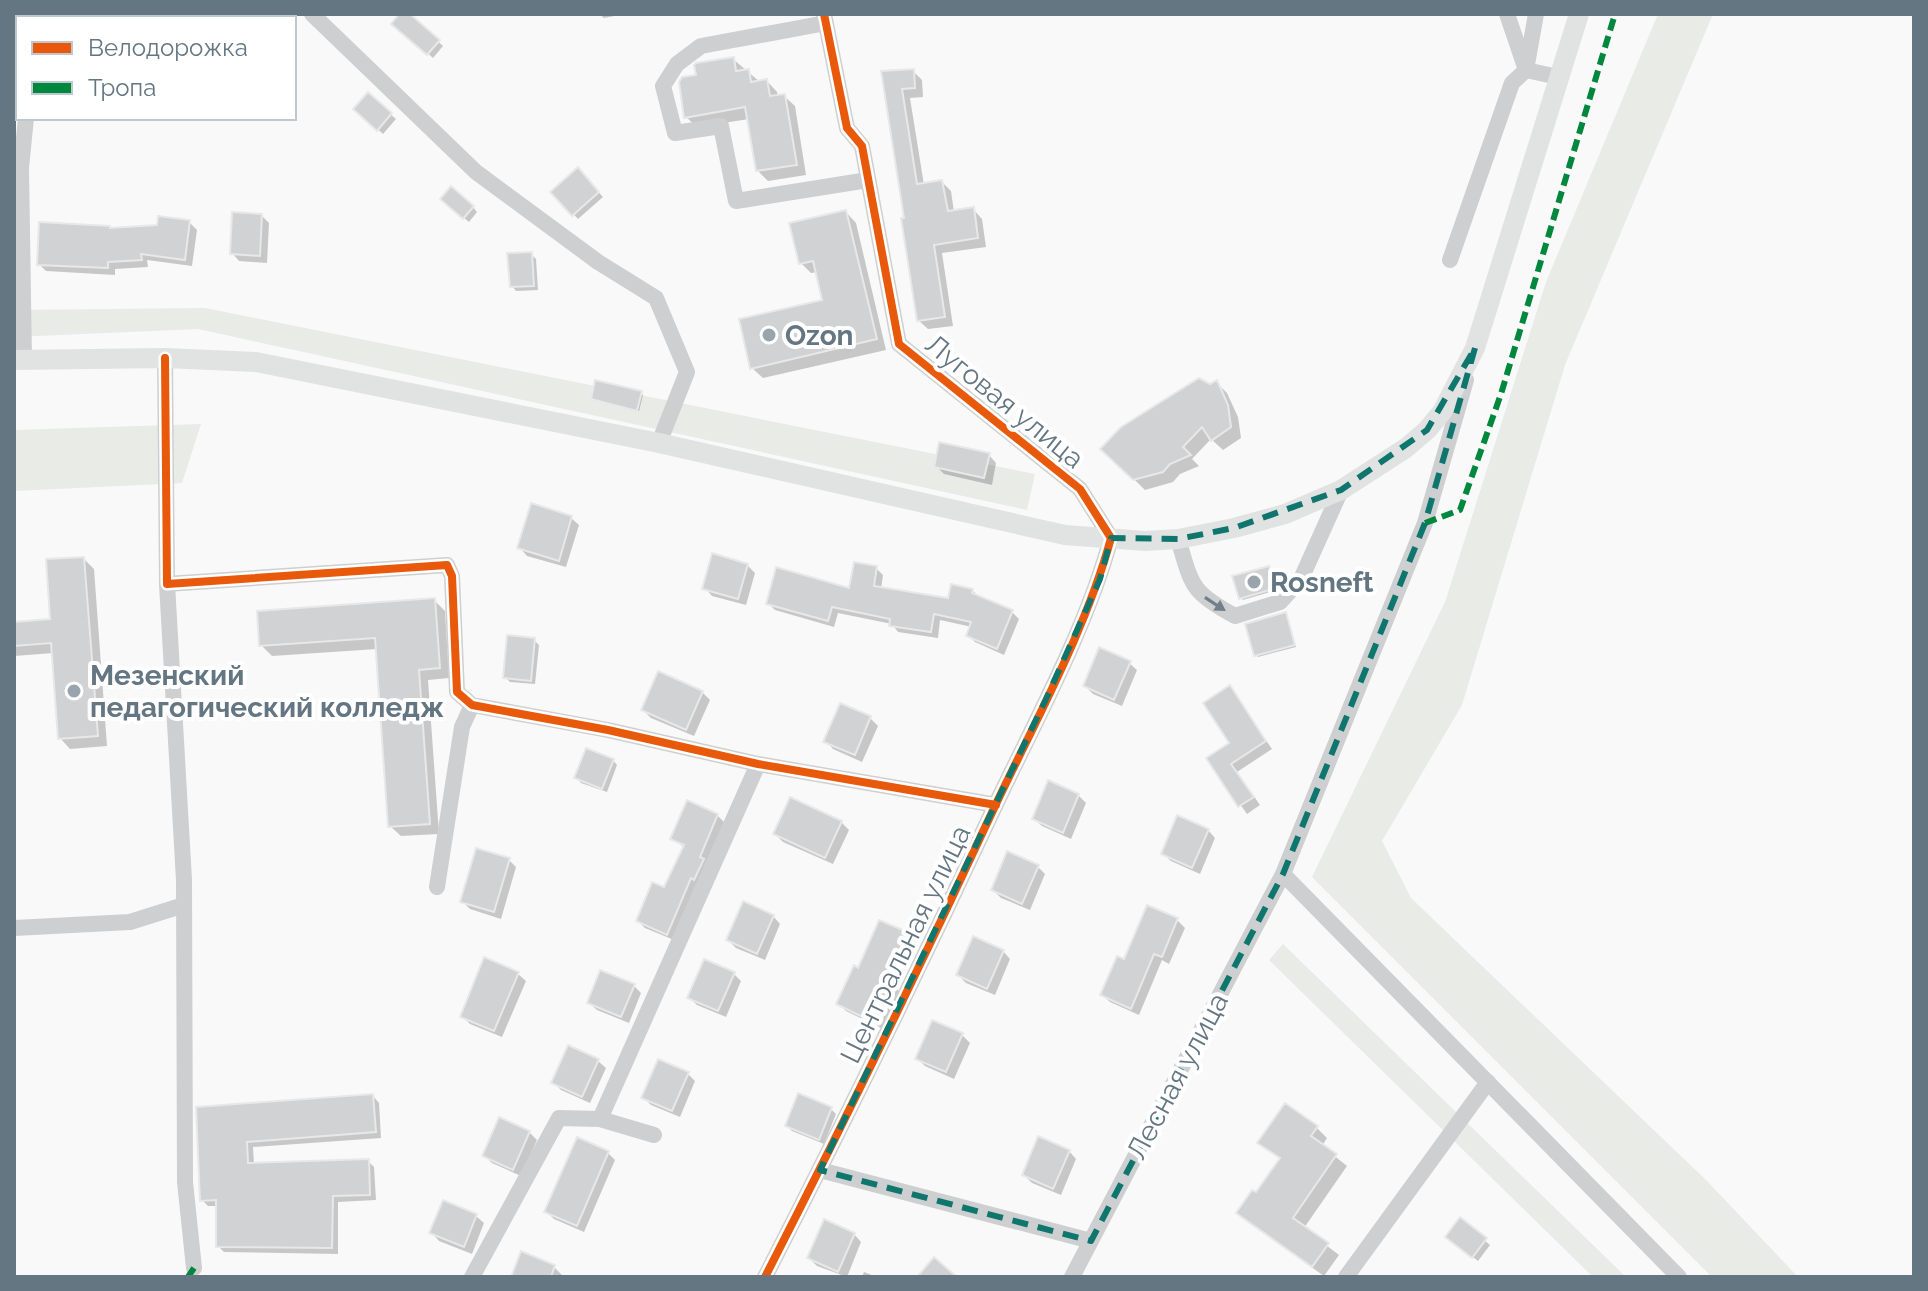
<svg xmlns="http://www.w3.org/2000/svg" width="1928" height="1291" font-family="Raleway,sans-serif">
  <rect width="100%" height="100%" fill="#f9f9f9"/>
  <path fill="#e8ebe6" d="M1658,14H1713L1565,365L1462,705L1382,841L1411,898L1706,1180L1798,1277H1712L1312,877L1445,602L1546,282Z
    M205,308L1035,474L1027,510L198,329L14,337V310Z
    M201,424L182,483L14,491V430Z
    M1283,944L1626,1277H1593L1269,960Z"/>
  <path fill="#0003" d="M402,14H407L443,46L433,58L399,28Z
    M599,14H625L604,18Z
    M733,59L760,82L767,81L777,92L778,97L784,96L795,106L806,175L768,181L757,170L749,119L697,127L686,117L698,76Z
    M913,71L922,80L923,97L910,98L924,185L942,182L951,191L954,212L973,209L982,219L986,247L942,253L953,326L928,329L918,320L906,219L883,73Z
    M368,95L396,119L383,134L356,109Z
    M578,170L603,197L578,219L553,192Z
    M447,204L473,207L477,212L469,222Z
    M846,212L856,223L886,350L763,378L752,368L824,301L818,272L811,273L801,263Z
    M262,216L269,223L267,263L239,261L232,253Z
    M189,222L197,230L192,266L147,260L148,267L115,269V275L46,271L39,264L111,230Z
    M531,254L536,259L538,290L516,291L512,286Z
    M1217,383L1227,393L1238,417L1241,438L1223,450L1211,439L1192,459L1199,466L1180,474L1173,482L1145,490L1103,449Z
    M641,393L643,395L639,411L593,399Z
    M989,455L996,463L992,485L944,474L936,466Z
    M571,518L579,525L566,567L527,556L520,548Z
    M84,559L94,569L107,746L70,749L60,738L54,653L14,656V624L52,621Z
    M747,565L755,573L746,605L712,596L705,588Z
    M876,568L883,575L881,589L950,600L972,590L980,598L1012,612L1019,619L1004,655L975,642L968,635L972,627L940,620L938,638L898,632L892,624L838,613L834,627L775,610L768,603L851,590Z
    M1269,568L1277,590L1243,600L1241,598Z
    M434,600L445,611L449,678L428,680L439,834L401,836L390,826L377,649L272,656L261,645Z
    M1286,615L1296,647L1258,657L1256,655Z
    M534,640L539,645L535,684L510,682L505,677Z
    M1129,663L1137,670L1122,706L1093,694L1085,686Z
    M1230,688L1272,749L1237,772L1260,805L1247,814L1208,759L1232,744Z
    M702,692L710,700L694,736L651,718L643,710Z
    M870,718L878,726L862,762L833,749L826,741Z
    M613,760L617,765L607,792L581,783L577,778Z
    M1078,795L1086,803L1071,839L1042,826L1034,819Z
    M717,815L724,822L674,940L645,928L638,921L665,890L685,848L673,839Z
    M841,822L849,830L833,864L783,842L775,834Z
    M1208,830L1215,838L1200,874L1171,861L1163,854Z
    M509,860L516,867L501,919L470,909L462,901Z
    M1037,866L1045,874L1030,910L1001,898L993,890Z
    M773,916L780,924L765,960L736,948L728,940Z
    M1177,920L1185,928L1169,964L1162,960L1139,1015L1110,1002L1102,995L1125,962Z
    M909,935L916,942L897,989L904,996L887,1031L846,1011L838,1003L859,970Z
    M1003,951L1010,959L995,995L966,983L958,975Z
    M518,974L526,981L502,1037L470,1024L462,1016Z
    M734,974L741,981L726,1017L697,1005L689,997Z
    M633,985L641,993L629,1023L597,1010L589,1003Z
    M962,1035L970,1043L954,1079L925,1066L918,1059Z
    M598,1061L606,1068L590,1103L561,1090L554,1083Z
    M688,1074L695,1081L680,1117L651,1105L643,1097Z
    M373,1096L379,1103L381,1138L253,1147L254,1165L368,1161L374,1167L376,1200L338,1202V1254L224,1252L218,1246V1206H208L202,1200L198,1109Z
    M831,1109L836,1114L824,1144L792,1131L787,1126Z
    M1317,1128L1327,1138L1322,1146L1347,1166L1304,1228L1339,1255L1324,1276L1249,1223L1238,1213L1256,1195L1281,1160L1260,1143Z
    M529,1132L537,1140L521,1176L492,1163L485,1156Z
    M1069,1151L1076,1159L1061,1195L1032,1183L1024,1175Z
    M608,1153L615,1160L584,1232L554,1219L547,1212Z
    M476,1216L484,1223L472,1254L439,1241L432,1233Z
    M1460,1220L1490,1245L1478,1261L1452,1241Z
    M854,1234L861,1242L847,1277L817,1266L809,1258Z
    M554,1267L562,1275L561,1277H513Z
    M864,1272L877,1277H862Z"/>
  <path fill="#d0d2d3" stroke="#e8e8e8" stroke-width="2" d="M399,14H410L440,40L427,55L391,24Z
    M734,57L736,71L749,69L751,82L767,79L770,96L785,94L797,165L756,171L745,107L684,118L679,82L682,77L696,75L694,65L696,63Z
    M914,69L915,88L902,89L917,184L942,180L948,211L974,207L978,238L934,245L945,317L917,321L901,218H904L881,71Z
    M368,92L392,113L377,131L353,109Z
    M578,167L599,192L572,216L550,192Z
    M451,186L474,206L463,219L440,199Z
    M846,210L877,339L750,369L739,319L822,300L813,261L799,264L789,223Z
    M232,212L262,214L260,256L230,254Z
    M158,216L190,220L185,260L141,254L142,260L108,262V268L37,265L39,222L110,226V228L157,225Z
    M532,252L534,286L510,287L507,253Z
    M1199,378L1210,384L1217,380L1228,405L1231,427L1211,441L1202,427L1183,447L1191,455L1170,464L1163,472L1133,480L1100,449L1121,427Z
    M595,380L642,391L637,411L591,399Z
    M939,442L990,453L984,478L934,467Z
    M531,503L572,516L559,561L517,548Z
    M712,553L748,564L738,599L702,589Z
    M84,557L98,736L58,739L51,643L14,646V622L50,619L46,559Z
    M854,562L877,566L874,586L948,598L951,584L973,589L972,593L1013,610L997,649L966,636L971,622L934,614L931,632L889,626L890,619L832,607L828,621L766,604L776,567L849,588Z
    M1269,566L1276,588L1239,599L1232,576Z
    M435,598L440,668L419,670L430,824L388,827L375,638L259,646L257,611Z
    M1286,612L1295,645L1254,656L1245,624Z
    M507,635L535,638L531,681L503,678Z
    M1099,647L1131,661L1114,700L1083,686Z
    M658,671L703,691L686,730L641,710Z
    M1230,685L1266,741L1231,764L1254,797L1238,807L1206,758L1229,743L1203,703Z
    M840,703L871,716L855,755L823,742Z
    M586,748L614,759L602,789L574,778Z
    M1048,780L1079,794L1063,833L1032,819Z
    M790,797L842,821L825,858L773,834Z
    M687,800L718,814L700,857L704,859L694,880L691,878L667,935L636,921L652,882L664,887L684,845L670,839Z
    M1177,815L1209,829L1192,868L1161,854Z
    M476,848L510,858L494,912L460,902Z
    M1007,851L1039,865L1022,904L991,890Z
    M743,901L774,915L757,954L726,940Z
    M1147,905L1178,918L1162,957L1154,954L1131,1009L1100,995L1117,956L1124,959Z
    M879,920L910,933L889,982L897,986L879,1025L836,1004L854,965L858,968Z
    M973,936L1004,950L987,989L956,975Z
    M484,957L519,972L494,1031L460,1017Z
    M704,959L735,972L718,1011L687,998Z
    M600,970L635,984L621,1017L587,1003Z
    M932,1020L963,1033L946,1072L915,1059Z
    M568,1045L599,1059L582,1097L551,1083Z
    M658,1059L689,1072L672,1111L641,1098Z
    M798,1093L832,1107L819,1140L785,1126Z
    M373,1094L376,1132L247,1142L248,1163L369,1159L370,1195L333,1196L332,1248L216,1247V1200L200,1201L196,1107Z
    M1285,1103L1318,1126L1311,1136L1337,1154L1293,1218L1329,1243L1312,1267L1236,1213L1252,1190L1256,1192L1280,1158L1257,1143Z
    M499,1117L530,1131L513,1170L482,1156Z
    M1038,1136L1070,1150L1053,1189L1022,1175Z
    M577,1137L609,1151L577,1226L544,1212Z
    M443,1200L477,1214L464,1247L429,1233Z
    M1460,1217L1487,1238L1472,1258L1445,1237Z
    M824,1219L855,1233L838,1272L807,1258Z
    M521,1251L555,1265L551,1277H511Z
    M934,1257L957,1277H917Z"/>
  <g fill="none" stroke-linecap="round" stroke-linejoin="round">
    <path stroke="#cecfd0" stroke-width="16" d="M31,14L32,18
      M312,14L476,172L598,262L656,298L687,372L659,443
      M1507,14L1526,70L1558,77
      M826,23L701,46L677,64L663,86L675,133L721,126L736,201L868,180
      M1450,260L1512,83L1526,70L1536,14
      M165,358L167,584L447,565L452,576L457,692L472,705L608,730L758,764L996,805
      M24,360L21,168L26,118
      M1466,380L1425,523L1283,874L1679,1277
      M1178,539C1192,585 1190,592 1235,616L1280,602L1301,579L1341,490
      M167,584L184,880L185,1182L194,1268
      M437,887L462,727L472,705
      M14,928L130,922L184,905
      M600,1119L654,1135
      M820,1170L1091,1241
      M472,1277L559,1118L600,1119L758,764
      M765,1277C845,1121 922,963 996,804C1036,720 1087,627 1111,538L1080,489L899,344L862,146L847,128L824,14
      M1072,1277L1283,874
      M1346,1277L1488,1082"/>
    <path stroke="#e1e2e2" stroke-width="20" d="M14,360L165,358L256,362L659,443L1065,535L1145,541L1178,539L1234,528L1285,514L1341,490L1406,448L1427,430L1442,412L1475,348L1579,14"/>
    <path stroke="#00873e" stroke-width="6" stroke-dasharray="12 6" stroke-linecap="butt" d="M1425,523L1460,510L1501,394L1615,14
      M188,1277L194,1268"/>
    <g stroke="#fff" stroke-width="13">
      <path id="cycleway" d="M165,358L167,584L447,565L452,576L457,692L472,705L608,730L758,764L996,805
        M765,1277C845,1121 922,963 996,804C1036,720 1087,627 1111,538L1080,489L899,344L862,146L847,128L824,14"/>
    </g>
    <use href="#cycleway" stroke="#e8590c" stroke-width="8"/>
  </g>
  <defs><path id="oneway-solid" d="M-6-.8H1V-3.2L6.5 0L1 3.2V.8H-6Z" transform="scale(2)"/></defs>
  <use fill="#707f8b" href="#oneway-solid" transform="translate(1215 604) rotate(33)"/>
  <path fill="none" stroke="#0f766e" stroke-width="6" stroke-dasharray="16 10" stroke-linejoin="round" d="M1475,348L1425,523L1283,874L1091,1241L820,1170L1046,699L1100,579L1111,538L1178,539L1234,528L1341,490L1427,430Z"/>
  <g fill="#99a4ac" stroke="#fff" stroke-width="3">
    <circle cx="769" cy="335" r="8"/>
    <circle cx="1254" cy="582" r="8"/>
    <circle cx="74" cy="691" r="8"/>
  </g>
  <g text-anchor="middle" stroke-width="8" stroke-linejoin="round" paint-order="stroke">
    <g font-size="28" font-weight="bold" fill="#657683" stroke="#fff" text-anchor="start">
      <text x="785" y="345">Ozon</text>
      <text x="1270" y="592">Rosneft</text>
      <text x="90" y="685">Мезенский<tspan x="90" dy="32">педагогический колледж</tspan></text>
    </g>
    <g font-size="28" fill="#657683" stroke="#fff">
      <text transform="translate(1005 401) rotate(39)" y="10">Луговая улица</text>
      <text transform="translate(905 944) rotate(-64)" y="10">Центральная улица</text>
      <text transform="translate(1177 1076) rotate(-62)" y="10">Лесная улица</text>
    </g>
  </g>
  <rect width="1928" height="1291" fill="none" stroke="#657683" stroke-width="32"/>
  <rect x="16" y="16" width="280" height="104" fill="#ffffff" stroke="#c1c8cd" stroke-width="2"/>
  <rect x="32" y="42" width="40" height="12" fill="#e8590c" stroke="#c1c8cd" stroke-width="2"/>
  <text x="88" y="56" font-size="24" fill="#657683">Велодорожка</text>
  <rect x="32" y="82" width="40" height="12" fill="#00873e" stroke="#c1c8cd" stroke-width="2"/>
  <text x="88" y="96" font-size="24" fill="#657683">Тропа</text>
</svg>
